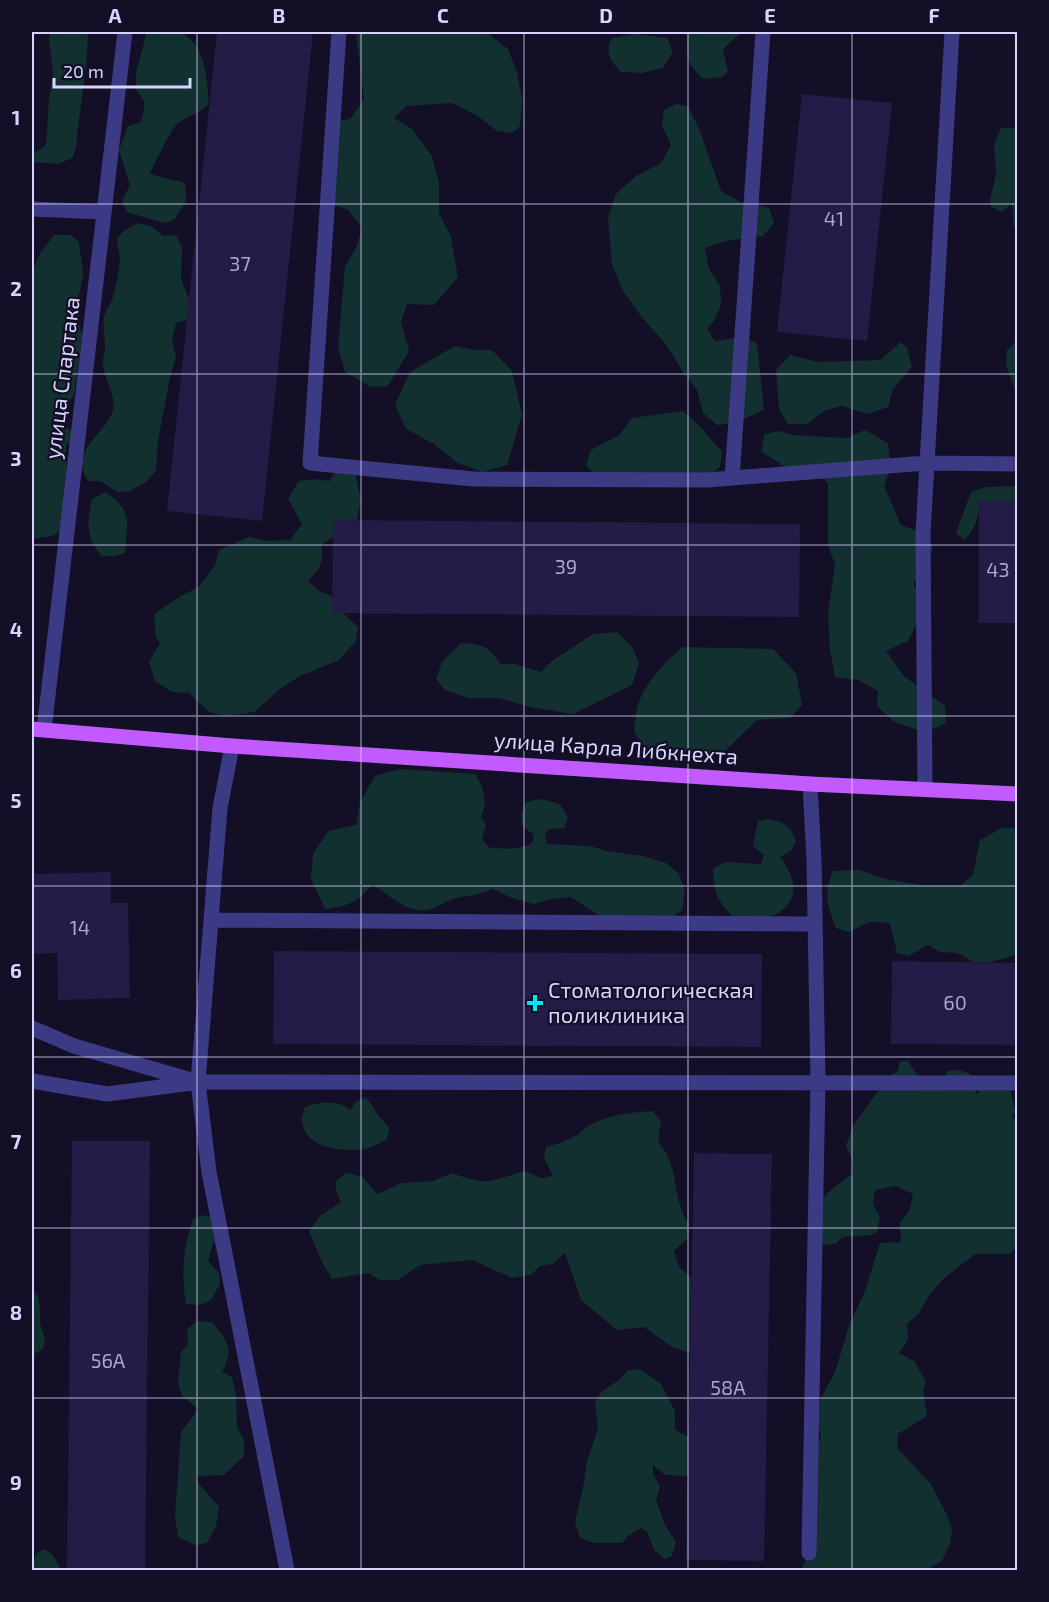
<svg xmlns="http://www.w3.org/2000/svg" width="1049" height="1602" font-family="'Exo 2',sans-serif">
  <rect width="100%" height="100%" fill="#130f26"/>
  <path fill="#12302f" d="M51,32H87L88,34C87,63 83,91 79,120C76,135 79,140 73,157L59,164L34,162L32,155L46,145L49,99L53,75L49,38Z
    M147,32C157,31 171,29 180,33C206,42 207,80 209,103C198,116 189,114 178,123C170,131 155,162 150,173C161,179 173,179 185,183L186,202L174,220L164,223L127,212L122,201L130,185L119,150L128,126L141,122L145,103L136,89V72Z
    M356,32H486L508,49L517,72L522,99L520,126L512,133L497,131L476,115L452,103L406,106L394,118L412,129L432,156L439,183V213L451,237L458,277L434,305L407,304L401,322L409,351L388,386L371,387L345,372L338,347L345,266L356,248L362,228L348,210L333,205V122L350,119L364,99Z
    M688,32H742L723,49L728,72L722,77L704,79C685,64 686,55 688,32Z
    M635,34L667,38L673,52L663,68L642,73L621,72C610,61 605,53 611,38Z
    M676,104L688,106L700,131L721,191L740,202L769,208L774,223L763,236L725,241L705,248L709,269L720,286L721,305L714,321L707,329L715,341L741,337L757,343L764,410L735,423L717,425L703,413L697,390L682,371L668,347L641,316L623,291L612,264L608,217L616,194L636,176L661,163L671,145L662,125L664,110Z
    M1001,128H1017V231L1014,227L1012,204L1002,212L991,207L990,200L996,174L994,145Z
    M138,223L151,226L163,236L176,235L182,247L181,279L189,299L187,320L176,323L172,339L176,358L170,377L158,441L156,471L146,482L130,491L117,492L101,481H88C69,450 101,439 112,413C119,395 101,377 103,360C103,356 105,354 105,351C106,339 101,326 105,314C106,308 112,303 113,297C116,288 119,270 120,261C120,253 117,246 117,238L125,230Z
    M54,235H71L79,242L83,273L80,291L75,305L82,336L74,396L60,410L64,425L78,437L66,445L68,527L52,536L32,539V273L40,253Z
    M1017,341V389L1014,388L1006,365L1007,350Z
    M901,342L907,348L912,367L893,389L888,407L868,414L842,406L826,410L807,424H788L779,409L776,370L790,355L817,362L880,360Z
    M455,346L474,350H492L512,371L522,415L507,465L482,472L458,463L434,444L406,429L395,405L410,372Z
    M682,411L698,424L722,452L720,466L707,480H599L586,465L591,450L619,435L632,418Z
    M865,430L888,443L891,466L884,486L901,525L923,533L933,547L924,573L913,583L924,609L908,641L886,651L904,676L945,706L946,723L925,733L893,721L877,706L878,691L858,680L835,677L830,650L828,615L835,564L828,546V483L815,472L784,466L762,452L764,434L780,431L792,435L846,438Z
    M338,465L354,467L361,500L357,520H333V537L321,545C325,561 320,569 308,581L319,591L332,596V613H343L358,627L356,641L339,660L300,676L280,689L254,712L228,716L209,712L189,693L172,692L155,681L149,662L160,643L156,637L154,614L179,597L199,587L215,565L219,550L249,537L267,541L290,540L302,524L288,499L299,481L313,479L330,481Z
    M1014,486L1017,488V501H979C979,519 976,526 965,540L956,533L971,492L986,487Z
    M105,492C134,511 127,522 125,553L115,556H102C85,538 87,523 92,499Z
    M617,632L632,647L639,663L632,685L573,714L530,707L499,698H468L445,690L436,679L442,662L461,643C482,644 489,646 500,664H515L541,672L552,661L593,634Z
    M683,647L773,649L796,673L802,705L790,718L757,720L723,753L704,761L677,762L648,751L634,732C635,725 635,716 637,708C643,685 665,661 683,647Z
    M400,769L475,774C484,787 488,802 481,817L486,824L482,839L488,847C504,849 519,851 533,842V834L523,827L521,815L526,802L541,799L560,804L568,817L564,828L549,829L545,834L547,844L590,846L607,851L643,856L666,863L679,874L685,892L682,911L671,917L604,919L571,897L550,899L534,904L512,898L492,889C479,896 470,895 456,898C446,901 436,909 426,910C405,913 388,893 372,884C358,903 348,906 325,909L311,879L313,854L328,831L356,825L360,802L375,776Z
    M768,819C784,822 790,825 796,841L791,851L780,857C796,877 802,903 772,916C763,920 745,917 734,918C717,900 714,894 713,869L725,862L761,864L764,855L753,846L758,821Z
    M1002,828H1017V955L990,962H974L957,953L940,952L928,945L908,956L897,953L890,923L870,922L848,932L836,928C827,904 823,895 833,871L860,870L885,879L922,885H961L973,875L980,840Z
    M900,1061H908L922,1083L943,1082L947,1071L960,1070L970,1074L977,1094L985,1083H1000L1011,1092L1015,1112L1012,1118L1017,1121V1246L1010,1254H975L942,1280L928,1297L920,1312L907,1324L908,1340L899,1353L914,1361L926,1382L923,1391L927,1416L898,1434L897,1448L931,1484L948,1517L952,1530L950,1544L942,1561L925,1570H801L809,1553V1520L802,1500L805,1475L821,1438L816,1415L821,1398L835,1372L849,1326L865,1291L880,1243L901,1242L900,1223L910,1209L913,1194L896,1186L875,1190L873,1204L880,1217L877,1232L871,1235L843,1237L835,1244L822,1245L815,1239C817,1198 820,1197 853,1174L852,1159L846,1146L853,1126L878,1091L881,1082L898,1071Z
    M366,1098C373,1105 373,1108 378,1115C386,1127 393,1122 386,1140C379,1143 371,1148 364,1149C342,1152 305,1149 302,1121C301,1117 304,1111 305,1107C319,1102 338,1099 350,1110L356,1101Z
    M653,1111L661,1121L658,1141C661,1146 666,1151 668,1157C679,1181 673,1199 689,1224L687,1239L674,1251L679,1267L691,1278L690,1353L672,1347L644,1327L617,1330L581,1300L565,1253L553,1264L540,1266L532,1274L512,1278L472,1260L420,1265L398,1280H380L368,1273L332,1279L323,1264L309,1232L320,1216L341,1202L336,1191V1181L346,1173L363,1177L377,1194L402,1183L433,1181L452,1173C489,1187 490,1181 525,1171L541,1178L553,1176L544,1158L546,1147C557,1144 567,1141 577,1135C581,1133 584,1128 588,1126C607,1115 632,1112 653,1111Z
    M205,1215L218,1219L221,1235L213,1243L208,1261L219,1273L220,1284L211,1300L201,1305L186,1304C181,1273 183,1249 193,1219Z
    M32,1289L38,1296L40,1307V1324L45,1339L43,1349L32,1355Z
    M198,1321L212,1322C228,1343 234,1348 222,1372L232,1377L236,1396L237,1427L244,1440V1456L224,1475L196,1476L199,1484L219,1507L216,1526L207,1543L195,1545L178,1537L175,1516L181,1432L198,1409L182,1396L178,1383L181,1352L188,1344L187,1329Z
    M640,1369L661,1384L675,1411V1430L689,1437L688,1476L665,1475L653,1465V1474L660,1487L656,1500L665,1525L676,1542L672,1556L665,1559L654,1550L648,1533L641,1528L628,1536L622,1543H594L580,1538L575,1522L584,1483L587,1461L598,1429L595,1403L602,1391L619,1380L628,1370Z
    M45,1549L53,1555L61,1570H32L36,1554Z"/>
  <path fill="#241b47" d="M217,32H313L262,521L167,511Z
    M802,94L892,103L867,341L777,332Z
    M979,501H1017V623H979Z
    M333,520L800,524L799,617L332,613Z
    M111,872V903H128L130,998L58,1000L57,953L32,954V874Z
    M274,951L762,954L761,1047L273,1044Z
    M892,961L1017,963V1045L891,1044Z
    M72,1141H150L145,1570H67Z
    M694,1153L772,1154L764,1561L686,1560Z"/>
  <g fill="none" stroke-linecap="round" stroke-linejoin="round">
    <path stroke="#3d3a85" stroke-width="15" d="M339,32L310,463L473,479L707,480L927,463L1018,464
      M32,209L104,212
      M732,478L763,32
      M44,730L125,32
      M232,746L220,808L198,1082L209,1172L287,1570
      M925,789L923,533L952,32
      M211,920L815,924
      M32,1028L74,1046L198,1082L1018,1083
      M32,1081L107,1094L192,1083
      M809,1553L818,1082L814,860L810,784"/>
    <path stroke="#c25bff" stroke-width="15" d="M32,729L232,746L810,784L1018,794"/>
  </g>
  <path fill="none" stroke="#d9d4ff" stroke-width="1.5" stroke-opacity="0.55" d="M197,32V1570M361,32V1570M524,32V1570M688,32V1570M852,32V1570M32,204H1018M32,374H1018M32,545H1018M32,716H1018M32,886H1018M32,1057H1018M32,1228H1018M32,1398H1018"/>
  <path fill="#00e5ff" stroke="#130f26" stroke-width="2" d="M532 994h6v6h6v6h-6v6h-6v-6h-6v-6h6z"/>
  <g text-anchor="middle" stroke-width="4.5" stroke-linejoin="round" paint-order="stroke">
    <g font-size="20" fill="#aca6d1">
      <text x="834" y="226">41</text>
      <text x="240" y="271">37</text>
      <text x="566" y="574">39</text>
      <text x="998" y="577">43</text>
      <text x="80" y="935">14</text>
      <text x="955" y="1010">60</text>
      <text x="108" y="1368">56А</text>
      <text x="728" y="1395">58А</text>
    </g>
    <g font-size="22" fill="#d9d4ff" stroke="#130f26">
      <text transform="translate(62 378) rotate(-83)" y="8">улица Спартака</text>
      <text transform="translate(616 748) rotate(4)" y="8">улица Карла Либкнехта</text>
    </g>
    <g font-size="22" fill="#d9d4ff" stroke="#130f26" text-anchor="start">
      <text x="548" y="998">Стоматологическая<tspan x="548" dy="25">поликлиника</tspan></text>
    </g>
  </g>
  <rect width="1049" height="1602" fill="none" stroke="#130f26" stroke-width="66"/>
  <path d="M54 78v9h136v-9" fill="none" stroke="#d9d4ff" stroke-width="3"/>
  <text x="63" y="78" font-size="18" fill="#d9d4ff" stroke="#130f26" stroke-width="4.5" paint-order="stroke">20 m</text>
  <rect x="33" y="33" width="983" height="1536" fill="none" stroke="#d9d4ff" stroke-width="2"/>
  <g font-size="20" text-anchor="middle" font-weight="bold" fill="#d9d4ff">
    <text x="115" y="23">A</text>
    <text x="279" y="23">B</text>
    <text x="443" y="23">C</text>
    <text x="606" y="23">D</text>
    <text x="770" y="23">E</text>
    <text x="934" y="23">F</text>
    <text x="16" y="125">1</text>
    <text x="16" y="296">2</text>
    <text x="16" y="466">3</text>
    <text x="16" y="637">4</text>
    <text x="16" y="808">5</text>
    <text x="16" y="978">6</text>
    <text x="16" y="1149">7</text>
    <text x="16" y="1320">8</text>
    <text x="16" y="1490">9</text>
  </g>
</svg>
